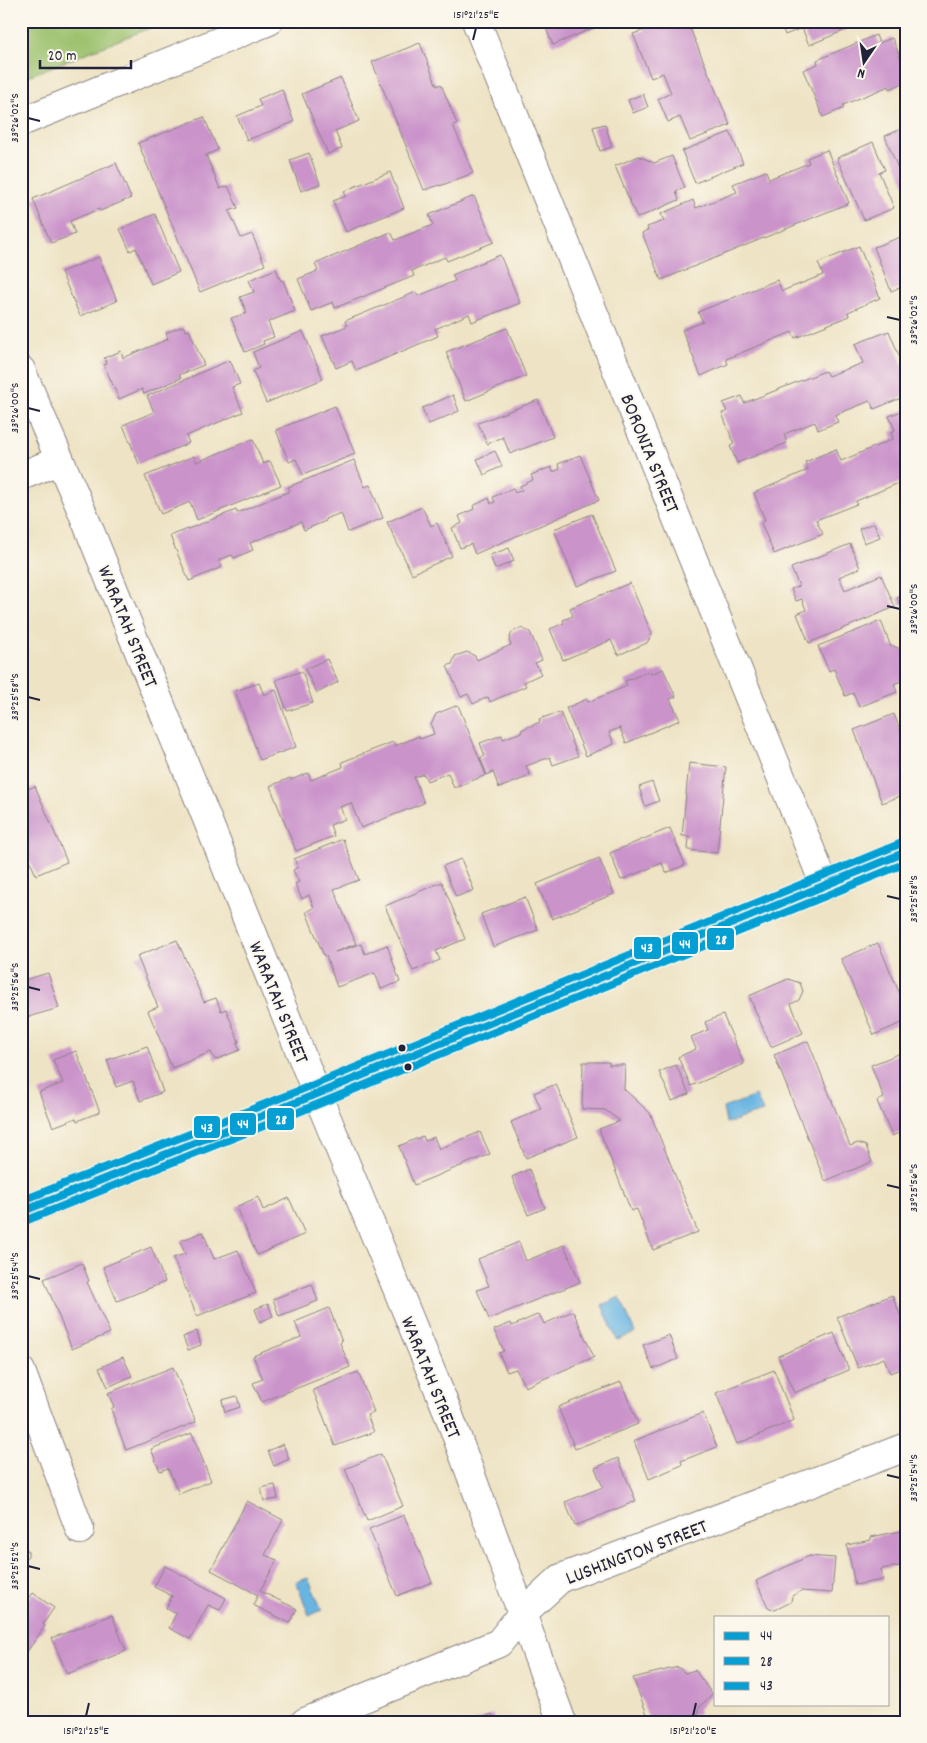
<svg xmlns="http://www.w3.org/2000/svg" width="927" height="1743" font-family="Dekko,sans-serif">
  <rect width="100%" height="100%" fill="#fbf7ec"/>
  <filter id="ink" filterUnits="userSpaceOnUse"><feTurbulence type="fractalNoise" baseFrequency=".02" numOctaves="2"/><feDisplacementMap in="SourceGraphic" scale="10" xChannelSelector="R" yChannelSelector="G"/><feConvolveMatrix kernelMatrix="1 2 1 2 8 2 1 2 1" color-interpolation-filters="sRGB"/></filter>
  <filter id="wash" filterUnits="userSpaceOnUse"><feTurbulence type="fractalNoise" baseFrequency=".0096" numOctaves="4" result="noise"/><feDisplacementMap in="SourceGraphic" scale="20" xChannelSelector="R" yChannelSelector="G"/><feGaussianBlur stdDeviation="1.12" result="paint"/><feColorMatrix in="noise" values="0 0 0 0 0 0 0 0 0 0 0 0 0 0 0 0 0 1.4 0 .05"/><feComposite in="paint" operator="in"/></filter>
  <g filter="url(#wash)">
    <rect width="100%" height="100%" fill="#eee3c4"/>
    <path fill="#9bc16d" stroke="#5e7254" d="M21,21H167L21,79Z"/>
    <path fill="#69b5e2" stroke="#466c8e" d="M756,1096L763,1112L738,1119V1121L726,1123L723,1108Z
      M620,1297L635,1333L617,1340L602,1305Z
      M308,1578L322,1610L309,1615L296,1582Z"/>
    <g id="blocks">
      <path fill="#ca93ca" d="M543,21H610L553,45Z
        M641,21H687L730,125L690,141L680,117L668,122L658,99L671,93L663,73L651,78L633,34L645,30Z
        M780,21H851L853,27L809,45L802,28L785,35Z
        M876,35L879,43L892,38L906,70V82L890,89L889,86L843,105L844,108L823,117L803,70L818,64L817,60Z
        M420,43L437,86L441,84L457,124L453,125L473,173L440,186V185L424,190L372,62Z
        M341,78L359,121L335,131L342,148L328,154L302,94Z
        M282,89L294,122L247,140L237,116L261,106L258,99Z
        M643,94L648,107L633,113L628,100Z
        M204,117L218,150L206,155L220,189L228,186L238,208L229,211L241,238L252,234L265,265L200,292L138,143Z
        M605,124L612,147L600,151L593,127Z
        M906,127V188L885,136Z
        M730,132L743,163L695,183L682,151Z
        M873,142L885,170L879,172L894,208L864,220L837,158Z
        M827,150L849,203L661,280L642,233L648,230L647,227L664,221L661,214L693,200L696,208L737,192L733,184L766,171L769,179L809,163L807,158Z
        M309,153L320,184L301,191L290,160Z
        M639,156L654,163L672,156L685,188L676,191L679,200L637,218L615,166Z
        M116,163L131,198L100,211L99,209L70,221L75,234L51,243L33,199Z
        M390,172L404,208L346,232L333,201L346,196L344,191Z
        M474,196L494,242L447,261L445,257L412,271L414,276L335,308L333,302L311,311L298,279L318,271L315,264L391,232L395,240L433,225L429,215Z
        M155,214L179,272L151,284L136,248L130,251L120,229Z
        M906,235V286L891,291L874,247Z
        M859,246L880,298L848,312L849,316L795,338L792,332L726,359L728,364L701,376L682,330L703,322L698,312L777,280L782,291L823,275L818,263Z
        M500,255L520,303L472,322L469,314L435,329L438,336L356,371L352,361L336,368L322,336L347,326L345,321L416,292L418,296L455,281L452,275Z
        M99,257L117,301L80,316L61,272Z
        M276,269L281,281L283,280L295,311L268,322L274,337L263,341L264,344L245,352L231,318L247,313L240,297L254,292L249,280Z
        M183,326L186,331L189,330L204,365L179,375L181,378L144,394L142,389L119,399L104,365L107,364L104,358L121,351L123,358L168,339L166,333Z
        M507,328L526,376L466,401L446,352Z
        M303,331L323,379L266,403L253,371L259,368L253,352Z
        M889,331L906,373V396L874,409L870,401L835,415L838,422L818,430L815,422L784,434L787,443L737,463L730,446L734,444L722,413L727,412L723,403L742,396L744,403L825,371L828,376L863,363L855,344Z
        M230,360L240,384L232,387L243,412L186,436L189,443L139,464L123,425L154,412L147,396Z
        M453,395L459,411L429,424L422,408Z
        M538,400L553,437L510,454L503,437L487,444L478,423Z
        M335,406L355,454L303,475L296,459L289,462L276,430Z
        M906,409V480L856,501L857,504L816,520L823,534L774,554L761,523L765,520L754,493L808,470L805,462L836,449L841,461L893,439L891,432L895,430L889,416Z
        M253,439L263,464L270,461L281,485L197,520L190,502L161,514L145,476L194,456L197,462Z
        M495,451L502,466L484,475L477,459Z
        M580,455L599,500L475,554L471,544L460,548L452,528L462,523L459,516L474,509L473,506L489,498L491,504L495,502L493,497L513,488L515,493L522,490L520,486L533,480L531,475L551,467L553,472L560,469L558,464Z
        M354,460L365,487L370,485L383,518L348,532L341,513L325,519L326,521L304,530L301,522L250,543L253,550L234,558L232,555L219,560L222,567L189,581L170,536L236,510L237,513L290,491L288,487Z
        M422,507L431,526L437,523L452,556L412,574L387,522Z
        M592,514L616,571L577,586L554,529Z
        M874,523L880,537L864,543L859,529Z
        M850,544L860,568L839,577L845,590L881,575L895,607L809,643L797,614L806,610L802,599L796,601L791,589L799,586L791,568Z
        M509,548L514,561L495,569L490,555Z
        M630,583L652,634L647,643L618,655L611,640L563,660L550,629L564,623L563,620L573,616L570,608Z
        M906,594V603L900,605L897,598Z
        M881,621L891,647L893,646L906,651V679L894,684L897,692L859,707L853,693L845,696L834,669L829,671L818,646Z
        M521,628L530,632L542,660L535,663L541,674L524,682L526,686L490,702L488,697L473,704L468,694L461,697L447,666L452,664L455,656L467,652L475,656L477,660L511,645L509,640L512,632Z
        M327,659L338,682L317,693L305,669Z
        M663,669L676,697L670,699L680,720L626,743L620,728L609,732L614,744L586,756L566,708L587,699L588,702L627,686L625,681L650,671L651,674Z
        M302,671L313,703L287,711L276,680Z
        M259,683L264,695L276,690L296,747L260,760L235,691Z
        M458,705L486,775L454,788L448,773L427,781L424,774L414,777L424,803L361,828L351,803L340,807L345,819L330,825L334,836L296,851L270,786L290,778L291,780L308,773L311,780L343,767L342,762L393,742L395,746L419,736L420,739L434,734L431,725L436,714Z
        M560,712L578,756L553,765L550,757L526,766L530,776L499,788L493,772L487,775L480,758L485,756L480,743L502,735L503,739L522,732L521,730L540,722L539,719Z
        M894,714L906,745V794L882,803L854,730Z
        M689,763L726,767L717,853L688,850L689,836H682Z
        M652,782L659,801L645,806L639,787Z
        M35,786L67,862L36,875L28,857L21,860V792Z
        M670,828L685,865L666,873L662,863L621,880L610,853Z
        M343,839L359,880L334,889L356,944L335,952L361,944L365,954L387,945L400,982L381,989L375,973L337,987L326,956H324L306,912L314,908L309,895L302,899L295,884L299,882L293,870L298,867L294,859Z
        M599,858L614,894L552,919L537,884Z
        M461,859L474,890L456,897L443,866Z
        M442,882L465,939L436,951L440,960L413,971L385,906Z
        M525,897L538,930L493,947L481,914Z
        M177,940L204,1002L216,998L221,1011L226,1009L239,1042L237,1043L240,1050L215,1060L211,1052L172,1068L148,1011L158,1007L137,956Z
        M878,943L906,1008V1021L874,1035L841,959Z
        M48,973L59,1008L21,1019V981Z
        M788,979L800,983L803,991L799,1000L791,1004L803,1033L771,1047L749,996Z
        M723,1015L744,1064L691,1086L678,1057L696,1049L691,1037L708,1030L705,1022Z
        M808,1041L850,1146L858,1143L866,1146L872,1162L825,1181L774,1055Z
        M147,1046L163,1092L140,1101L133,1081L116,1087L107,1060Z
        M76,1051L100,1112L77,1121L76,1118L53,1127L39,1092L63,1083L53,1060Z
        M906,1051V1130L892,1136L877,1101L884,1098L871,1065Z
        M583,1062H609V1065H625L624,1089L650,1113L698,1232L653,1250L637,1209L631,1211L599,1129L620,1121L605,1110L582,1109Z
        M676,1065L689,1094L672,1101L659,1072Z
        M556,1084L578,1137L526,1158L511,1122L541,1109L534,1093Z
        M480,1132L490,1154L414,1185L399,1146L423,1136L425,1141L434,1137L439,1149Z
        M529,1169L545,1208L528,1215L512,1177Z
        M258,1197L263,1210L289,1198L305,1234L257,1255L236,1207Z
        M203,1232L214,1259L238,1250L256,1293L197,1316L173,1258L185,1254L180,1241Z
        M519,1242L526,1261L564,1245L580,1282L489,1319L477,1290L489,1286L478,1259Z
        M151,1247L165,1282L117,1301L103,1267Z
        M82,1263L89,1281L87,1282L110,1333L72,1349L44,1279Z
        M312,1284L318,1301L279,1316L273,1299Z
        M906,1289V1305L900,1291Z
        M892,1295L906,1329V1367L890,1373L884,1358L858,1368L837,1317Z
        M268,1304L273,1316L260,1322L255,1309Z
        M329,1308L342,1341L340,1343L350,1367L262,1402L253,1383L263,1379L253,1356L301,1337L295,1322Z
        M573,1311L594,1357L525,1387L516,1369L507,1372L499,1353L504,1351L494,1330L511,1323L512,1326L539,1314L544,1324Z
        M197,1331L201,1345L188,1350L183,1337Z
        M834,1333L849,1370L794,1393L778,1356Z
        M669,1335L678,1359L653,1369L643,1345Z
        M123,1357L132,1376L108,1387L99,1368Z
        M173,1367L196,1422L126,1450L111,1409L114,1407L108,1393Z
        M774,1370L794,1420L737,1444L716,1393Z
        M358,1372L374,1412L367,1415L374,1432L335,1446L313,1390Z
        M621,1382L638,1424L575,1449L558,1407Z
        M237,1396L240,1407L225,1412L222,1400Z
        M703,1413L717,1447L681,1461L682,1465L649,1479L634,1441Z
        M192,1433L211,1481L179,1494L168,1468L160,1471L151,1449Z
        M283,1444L289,1459L274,1466L268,1451Z
        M381,1454L403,1506L367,1521L345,1469Z
        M618,1458L636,1501L575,1526L565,1502L603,1487L595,1468Z
        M275,1485L278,1499L264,1501L261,1488Z
        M247,1501L283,1520L265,1555L277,1560L260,1591L297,1609L290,1623L253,1605L258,1595L211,1570Z
        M404,1515L432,1582L397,1596L369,1529Z
        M906,1530V1565L881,1569L883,1580L855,1585L847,1545L871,1540V1537Z
        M21,1537L28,1552V1556L21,1562Z
        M809,1556L835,1558L832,1593L801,1591L792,1596L791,1602L775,1610L768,1607L756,1581Z
        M165,1566L226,1598L220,1610L208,1605L190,1639L169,1628L176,1614L166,1608L172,1596L154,1587Z
        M33,1593L54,1608L43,1624L45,1626L21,1660V1610Z
        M112,1615L126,1651L67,1674L52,1638Z
        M678,1667L685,1673L695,1670L712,1694L698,1709L699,1713L675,1722H650L633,1678Z
        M492,1714L495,1722H473Z"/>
    </g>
  </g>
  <g filter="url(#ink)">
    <use href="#blocks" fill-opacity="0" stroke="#888280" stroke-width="1"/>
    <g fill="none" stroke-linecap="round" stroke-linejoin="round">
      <g stroke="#888280" stroke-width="30">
        <path id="minor" d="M476,21L825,886
          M21,122L269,21
          M21,370L81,509L205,814L317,1094L447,1410L562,1722
          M21,476L60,460
          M21,1212L317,1094L906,852
          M21,1371L80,1530
          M305,1722L499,1643L521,1615L561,1578L906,1447"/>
      </g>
      <use href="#minor" stroke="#fff" stroke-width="28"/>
      <g stroke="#fbf7ec" stroke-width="11">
        <path id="bus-1" d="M21,1212L317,1094L906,852"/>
      </g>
      <g stroke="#fbf7ec" stroke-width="11">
        <path id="bus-2" d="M25,1221L321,1103L906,863"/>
      </g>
      <g stroke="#fbf7ec" stroke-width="11">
        <path id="bus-3" d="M21,1201L313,1085L902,843"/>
      </g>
      <use href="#bus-1" stroke="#059fd4" stroke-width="8"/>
      <use href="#bus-2" stroke="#059fd4" stroke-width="8"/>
      <use href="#bus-3" stroke="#059fd4" stroke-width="8"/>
    </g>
  </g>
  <path fill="none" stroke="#22223b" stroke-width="2" d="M473,40L476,28M28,118L40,121M887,317L900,320M28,408L40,411M887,606L900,609M28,697L40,700M887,896L900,899M28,987L40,990M887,1185L900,1188M28,1276L40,1279M887,1475L900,1478M28,1566L40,1569M86,1716L89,1703M693,1716L696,1703"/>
  <g fill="#22223b" stroke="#fbf7ec" stroke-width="2">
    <circle cx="402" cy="1048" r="4.5"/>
    <circle cx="408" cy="1067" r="4.5"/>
  </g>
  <g text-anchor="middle" stroke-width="4" stroke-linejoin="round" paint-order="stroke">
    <g font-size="20" fill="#22223b" stroke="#fbf7ec">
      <text transform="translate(651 453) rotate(68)" y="7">BORONIA STREET</text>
      <text transform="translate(129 626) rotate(68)" y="7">WARATAH STREET</text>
      <text transform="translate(280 1002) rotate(68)" y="7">WARATAH STREET</text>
      <text transform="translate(432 1377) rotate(68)" y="7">WARATAH STREET</text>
      <text transform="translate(636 1551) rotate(-21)" y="7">LUSHINGTON STREET</text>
    </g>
  </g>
  <g stroke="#fbf7ec" stroke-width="2">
    <rect x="706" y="927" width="29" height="24" rx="5" fill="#059fd4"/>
    <rect x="671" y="931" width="28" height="24" rx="5" fill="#059fd4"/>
    <rect x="633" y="936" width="29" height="24" rx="5" fill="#059fd4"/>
    <rect x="266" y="1107" width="29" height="24" rx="5" fill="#059fd4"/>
    <rect x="229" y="1112" width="28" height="24" rx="5" fill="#059fd4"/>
    <rect x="193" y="1115" width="28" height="24" rx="5" fill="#059fd4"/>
  </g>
  <g font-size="14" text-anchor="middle" font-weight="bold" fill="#fff">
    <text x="721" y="944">28</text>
    <text x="685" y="948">44</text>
    <text x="647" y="952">43</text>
    <text x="281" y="1124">28</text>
    <text x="243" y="1128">44</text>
    <text x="207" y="1132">43</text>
  </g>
  <rect width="927" height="1743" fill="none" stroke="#fbf7ec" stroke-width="55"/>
  <rect x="714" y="1616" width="175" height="90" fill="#fbf7ec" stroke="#a4a2a5"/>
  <rect x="724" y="1632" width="25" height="8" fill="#059fd4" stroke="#a4a2a5"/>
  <text x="760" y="1640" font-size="15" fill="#22223b">44</text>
  <rect x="724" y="1657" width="25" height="8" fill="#059fd4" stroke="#a4a2a5"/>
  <text x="760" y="1666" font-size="15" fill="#22223b">28</text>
  <rect x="724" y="1682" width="25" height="8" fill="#059fd4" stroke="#a4a2a5"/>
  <text x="760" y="1690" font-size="15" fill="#22223b">43</text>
  <g transform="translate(864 62) rotate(193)" stroke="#fbf7ec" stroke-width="4" paint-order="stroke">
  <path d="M0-4L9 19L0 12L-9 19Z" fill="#22223b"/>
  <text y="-8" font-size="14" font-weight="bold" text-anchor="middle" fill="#22223b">N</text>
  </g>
  <path d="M40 60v8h91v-8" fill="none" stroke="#22223b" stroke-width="2.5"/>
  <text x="48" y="60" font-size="15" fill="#22223b" stroke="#fbf7ec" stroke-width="4" paint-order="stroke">20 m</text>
  <rect x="28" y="28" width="872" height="1688" fill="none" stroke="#22223b" stroke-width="2"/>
  <g font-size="12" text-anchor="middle" fill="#22223b">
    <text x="476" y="18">151°21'25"E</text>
    <text transform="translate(14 118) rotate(-90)" y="4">33°26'02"S</text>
    <text transform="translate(913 320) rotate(-90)" y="4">33°26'02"S</text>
    <text transform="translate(14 408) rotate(-90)" y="4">33°26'00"S</text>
    <text transform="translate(913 609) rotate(-90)" y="4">33°26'00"S</text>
    <text transform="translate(14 697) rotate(-90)" y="4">33°25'58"S</text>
    <text transform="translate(913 899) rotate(-90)" y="4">33°25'58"S</text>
    <text transform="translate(14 987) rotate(-90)" y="4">33°25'56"S</text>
    <text transform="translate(913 1188) rotate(-90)" y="4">33°25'56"S</text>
    <text transform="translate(14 1276) rotate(-90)" y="4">33°25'54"S</text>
    <text transform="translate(913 1478) rotate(-90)" y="4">33°25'54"S</text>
    <text transform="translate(14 1566) rotate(-90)" y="4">33°25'52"S</text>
    <text x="86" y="1734">151°21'25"E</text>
    <text x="693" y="1734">151°21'20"E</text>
  </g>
</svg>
